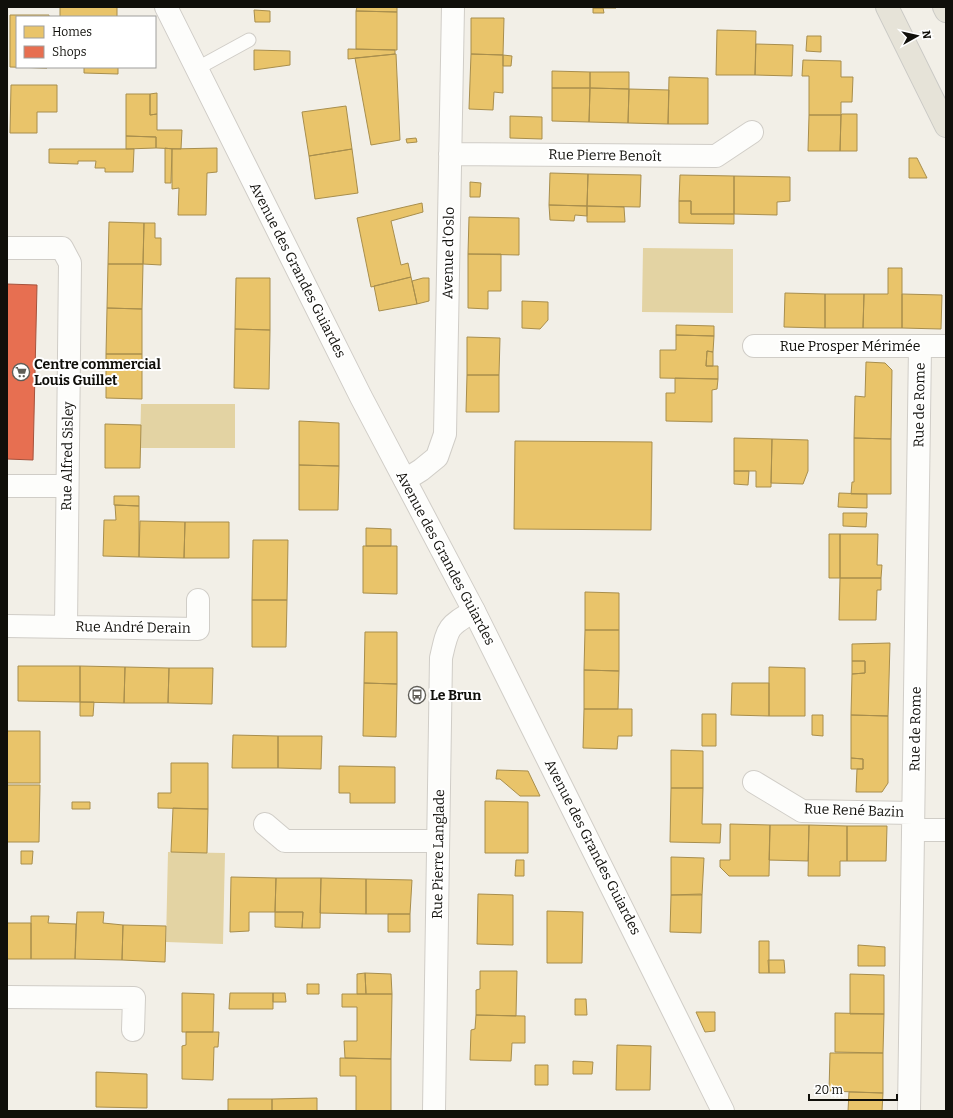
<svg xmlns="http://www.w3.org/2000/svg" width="953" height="1118" font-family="Bitter,serif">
  <rect width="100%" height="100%" fill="#f2efe7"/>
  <path fill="#e3d3a3" d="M643,248L733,249V313L642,312Z
    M141,404H235V448H140Z
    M168,852L225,853L223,944L166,942Z"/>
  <path fill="#e9c46a" stroke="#a88e4d" d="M60,7H117V17H60Z
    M357,7H397V12L356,11Z
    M593,7H616V8H593Z
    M593,8H603L604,13H593Z
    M254,10L270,11V22H255Z
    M356,11L397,12V50L356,49Z
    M10,15H49V17H17V67L47,68L10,67Z
    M471,18H504L503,55L471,54Z
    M717,30L756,31L755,75H716Z
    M807,36H821V52L806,51Z
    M756,44L793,45L792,76L755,75Z
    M348,49L395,50V54L348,59Z
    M254,50L290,51V65L254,70Z
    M396,54L400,140L371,145L355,58Z
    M471,54L503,55V93L494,92L493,110L469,109Z
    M503,55L512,56L511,66H503Z
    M803,60L841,61V77H853L852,102H841V115H809V76H802Z
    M84,67H118V74L84,73Z
    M552,71L590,72V88H552Z
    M590,72H629V89L590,88Z
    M669,77L708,78V124H668Z
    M11,85H57V112H37V133H10Z
    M552,88H590L589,122L552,121Z
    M590,88L629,89L628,123L589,122Z
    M629,89L669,90L668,124L628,123Z
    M157,93V114L150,115V94Z
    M126,94H150V115L157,114V130H182L181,149L156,148V137L126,136Z
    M346,106L352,149L309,156L302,112Z
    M842,114H857V151H840L841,115Z
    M809,115H841L840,151H808Z
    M510,116L542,117V139L510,138Z
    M126,136L156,137V148L126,149Z
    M416,138L417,142L407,143L406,139Z
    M165,148L172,149L171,183H165Z
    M217,148V172L207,173L206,215H178L179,188L172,189V149Z
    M49,149H134L133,172H105V168H95L96,161H78V164L49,163Z
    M352,149L358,193L315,199L309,156Z
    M909,158H917L927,178H909Z
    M550,173L588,174L587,206L549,205Z
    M588,174L641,175L640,207L587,206Z
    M680,175L734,176V214H691V201H679Z
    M734,176L790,177V201L777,202V215L734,214Z
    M470,182L481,183L480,197H470Z
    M679,201H691V214H734V224L679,223Z
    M422,203L423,212L391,221L401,265L408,263L411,277L371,287L357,218Z
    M549,205L587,206V216L575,215L574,221L550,220Z
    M587,206L624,207L625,222H587Z
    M469,217L519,218V255L468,254Z
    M109,222L144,223L143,264H108Z
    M144,223H155V238H161V265L143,264Z
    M468,254H501V291H488V309L468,308Z
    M108,264H143L142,309L107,308Z
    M888,268H902V328H863L864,294H888Z
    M411,277L417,304L379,311L374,286Z
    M236,278H270V330L235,329Z
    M423,278H429V301L417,304L412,281Z
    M785,293L825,294V328L784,327Z
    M825,294H864L863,328H825Z
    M902,294L942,295L941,329L902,328Z
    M522,301L548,302V320L540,329L522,328Z
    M107,308L142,309V354H106Z
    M676,325L714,326V336L676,335Z
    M235,329L270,330L269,389L234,388Z
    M676,335L714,336L713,352L707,351L706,366H718V379L660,378V350H676Z
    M467,337L500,338L499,375H467Z
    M707,351L713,352V366H706Z
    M106,354H142V399L106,398Z
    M866,362L885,363L892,370L891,439L854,438L855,396L865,397Z
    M467,375H499V412H466Z
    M675,378L718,379L717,389L712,390V422L666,421V393H675Z
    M299,421L339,423V466L299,465Z
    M105,424L141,425L140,468H105Z
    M734,438L772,439L771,487H756V471H734Z
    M854,438L891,439V494H851L852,482H854Z
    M772,439L808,440V471L803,484L771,483Z
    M515,441L652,442L651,530L514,529Z
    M299,465L339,466L338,510H299Z
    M734,471H749L748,485L734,484Z
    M839,493L867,494V508L838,507Z
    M114,496H139V506L114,505Z
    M115,505L139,506V557L103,556L104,520H116Z
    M843,513H867L866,527L843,526Z
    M140,521L185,522L184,558L139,557Z
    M185,522H229V558H184Z
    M366,528L391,529V546H366Z
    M829,534H840V578H829Z
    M840,534H878L877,565H882L881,578H840Z
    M253,540H288L287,600H252Z
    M363,546H397V594L363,593Z
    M840,578H881V590H877L876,620H839Z
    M585,592L619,593V630H585Z
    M252,600H287L286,647H252Z
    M585,630H619V671L584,670Z
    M365,632H397V684L364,683Z
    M890,643L888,716L851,715L852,674L865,673V661H852V644Z
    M852,661H865V673L852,674Z
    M18,666H80V702L18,701Z
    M80,666L125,667L124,703L80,702Z
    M125,667L169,668L168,703H124Z
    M769,667L805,668V716H769Z
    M169,668H213L212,704L168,703Z
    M584,670L619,671L618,709H584Z
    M364,683L397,684L396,737L363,736Z
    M732,683H769V716L731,715Z
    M80,702H94L93,716H80Z
    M584,709H632V736H618L617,749L583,748Z
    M702,714H716V746H702Z
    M812,715H823V736L812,735Z
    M851,715L888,716V783L882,792H856L857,769H863V759L851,758Z
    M7,731H40V783H7Z
    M233,735L278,736V768H232Z
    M278,736H322L321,769L278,768Z
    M671,750L703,751V788H671Z
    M851,758L863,759V769H851Z
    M171,763H208V809L158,808V793H171Z
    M339,766L395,767V803H350V793H339Z
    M497,770L528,771L540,796H520L500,779H496Z
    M7,785H40L39,842H7Z
    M671,788H703L702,824H721L720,843L670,842Z
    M485,801L528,802V853H485Z
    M72,802H90V809H72Z
    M173,808L208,809L207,853L171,852Z
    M730,824L770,825L769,876H729L720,867V860H730Z
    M770,825H809L808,861L769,860Z
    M809,825L847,826V861H840V876H808Z
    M847,826H887L886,861H847Z
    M21,851H33L32,864H21Z
    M671,857L704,858L702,895H671Z
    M516,860H524V876H515Z
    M231,877L276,878L275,912H249V931L230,932Z
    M276,878H321L320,928H302L303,912H275Z
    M321,878L366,879V914L320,913Z
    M366,879L412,880L410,914H366Z
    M478,894L513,895V945L477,944Z
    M701,894L702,895L701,933L670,932L671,895Z
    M547,911L583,912L582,963H547Z
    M77,912H104L103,923L123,925L122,960L75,959Z
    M275,912H303L302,928L275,927Z
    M388,914H410V932H388Z
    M31,916H49L48,923L76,924L75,959H31Z
    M7,923H31V959H7Z
    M123,925L166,926L165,962L122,960Z
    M759,941H769V973H759Z
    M858,945L885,947V966H858Z
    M768,960H784L785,973H769Z
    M480,971H517L516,1016L476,1015V990L480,989Z
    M365,973L391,974L392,994H366Z
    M365,973L366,994H357V974Z
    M850,974L884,975V1014H850Z
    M307,984H319V994H307Z
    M182,993L214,994L213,1032H182Z
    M230,993H273V1009H229Z
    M273,993H285L286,1002H273Z
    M342,994H392L391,1059L345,1058L344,1041H357V1007H342Z
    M575,999H586L587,1015H575Z
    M696,1012H715V1031L705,1032Z
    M835,1013L884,1014L883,1053L835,1052Z
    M476,1015L525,1016V1043H512L511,1061L470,1060L471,1030L475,1029Z
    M186,1032H219L218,1047H214L213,1080L182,1079V1046L186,1045Z
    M617,1045L651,1046L650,1090H616Z
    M830,1053H883V1093L829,1091Z
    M340,1058L391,1059V1111H356V1076H340Z
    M573,1061L593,1062L592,1074H573Z
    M535,1065H548V1085H535Z
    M96,1072L147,1074V1108L96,1107Z
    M849,1092L883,1093L882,1111H848Z
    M317,1098V1111H272V1099Z
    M228,1099H272V1111H228Z"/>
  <path fill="#e76f51" stroke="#a6523c" d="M7,284L37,285L33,460L7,459Z"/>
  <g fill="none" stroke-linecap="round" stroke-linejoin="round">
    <g stroke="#d0cdc7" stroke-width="15">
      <path id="service" d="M196,69L249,40"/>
    </g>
    <g stroke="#d0cdc7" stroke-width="24">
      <path id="minor" d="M450,154L716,156L752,132
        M7,248H62L70,263L66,626
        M754,346H946
        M405,480L421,470L437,457L445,434L453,7
        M7,486H67
        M7,626L198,629V600
        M754,782L802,811L913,813
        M265,824L285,841H438
        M913,830H946
        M7,997L134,998L133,1030
        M434,1111L441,658C448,627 447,627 474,611
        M909,1111L920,347"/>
    </g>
    <g stroke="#d0cdc7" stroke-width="24">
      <path id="tertiary" d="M166,7L361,397L474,611L723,1111"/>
    </g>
    <g stroke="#cac9c5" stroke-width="24">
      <path id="trunk" d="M887,7L946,126
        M944,7L946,11"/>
    </g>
    <use href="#service" stroke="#fdfdfb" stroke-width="13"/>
    <use href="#minor" stroke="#fdfdfb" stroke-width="22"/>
    <use href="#tertiary" stroke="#fdfdfb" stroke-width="22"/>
    <use href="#trunk" stroke="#e6e3d8" stroke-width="22"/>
  </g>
  <defs>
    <g id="supermarket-ring" transform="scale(0.9)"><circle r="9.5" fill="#fff" stroke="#5f5d57" stroke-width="1.5"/><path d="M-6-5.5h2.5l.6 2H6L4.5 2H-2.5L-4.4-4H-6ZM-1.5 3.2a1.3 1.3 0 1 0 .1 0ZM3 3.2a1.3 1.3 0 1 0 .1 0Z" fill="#5f5d57"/></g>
    <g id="bus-ring" transform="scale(0.9)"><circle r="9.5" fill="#fff" stroke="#5f5d57" stroke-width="1.5"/><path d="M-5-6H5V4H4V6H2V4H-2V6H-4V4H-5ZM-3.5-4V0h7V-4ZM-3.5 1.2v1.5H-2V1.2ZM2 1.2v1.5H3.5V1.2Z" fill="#5f5d57"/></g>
  </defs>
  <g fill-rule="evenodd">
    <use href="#supermarket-ring" x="21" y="372"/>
    <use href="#bus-ring" x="417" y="695"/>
  </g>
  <g text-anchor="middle" stroke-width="4" stroke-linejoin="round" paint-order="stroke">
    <g font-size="14" fill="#100f0a" stroke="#fff">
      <text transform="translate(605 155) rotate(1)" y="5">Rue Pierre Benoît</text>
      <text transform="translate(448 253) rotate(-89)" y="5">Avenue d'Oslo</text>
      <text transform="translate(298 270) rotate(63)" y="5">Avenue des Grandes Guiardes</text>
      <text x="850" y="351">Rue Prosper Mérimée</text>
      <text transform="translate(919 405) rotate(-89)" y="5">Rue de Rome</text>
      <text transform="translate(67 456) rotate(-89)" y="5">Rue Alfred Sisley</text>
      <text transform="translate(446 558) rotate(62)" y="5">Avenue des Grandes Guiardes</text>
      <text transform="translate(133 627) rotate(1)" y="5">Rue André Derain</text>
      <text transform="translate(915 729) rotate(-89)" y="5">Rue de Rome</text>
      <text transform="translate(854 810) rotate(2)" y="5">Rue René Bazin</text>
      <text transform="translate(593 847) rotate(63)" y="5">Avenue des Grandes Guiardes</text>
      <text transform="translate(438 854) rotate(-89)" y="5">Rue Pierre Langlade</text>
    </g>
    <g font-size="14" font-weight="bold" fill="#100f0a" stroke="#fff" text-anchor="start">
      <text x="34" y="369">Centre commercial<tspan x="34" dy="16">Louis Guillet</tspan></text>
      <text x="430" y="700">Le Brun</text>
    </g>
  </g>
  <rect width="953" height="1118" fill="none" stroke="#100f0a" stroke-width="16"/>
  <rect x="16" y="16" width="140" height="52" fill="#ffffff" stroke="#9f9f9d"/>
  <rect x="24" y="26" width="20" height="12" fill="#e9c46a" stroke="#9f9f9d"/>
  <text x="52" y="36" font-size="12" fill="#100f0a">Homes</text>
  <rect x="24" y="46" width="20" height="12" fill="#e76f51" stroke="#9f9f9d"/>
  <text x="52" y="56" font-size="12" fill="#100f0a">Shops</text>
  <g transform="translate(917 36) rotate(82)" stroke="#ffffff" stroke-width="3" paint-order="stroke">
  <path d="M0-3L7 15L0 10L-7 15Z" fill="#100f0a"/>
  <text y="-6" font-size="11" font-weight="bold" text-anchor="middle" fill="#100f0a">N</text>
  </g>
  <path d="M809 1094v6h88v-6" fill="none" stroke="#100f0a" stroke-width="2"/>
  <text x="815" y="1094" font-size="12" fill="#100f0a" stroke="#ffffff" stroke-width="3" paint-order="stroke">20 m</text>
</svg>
